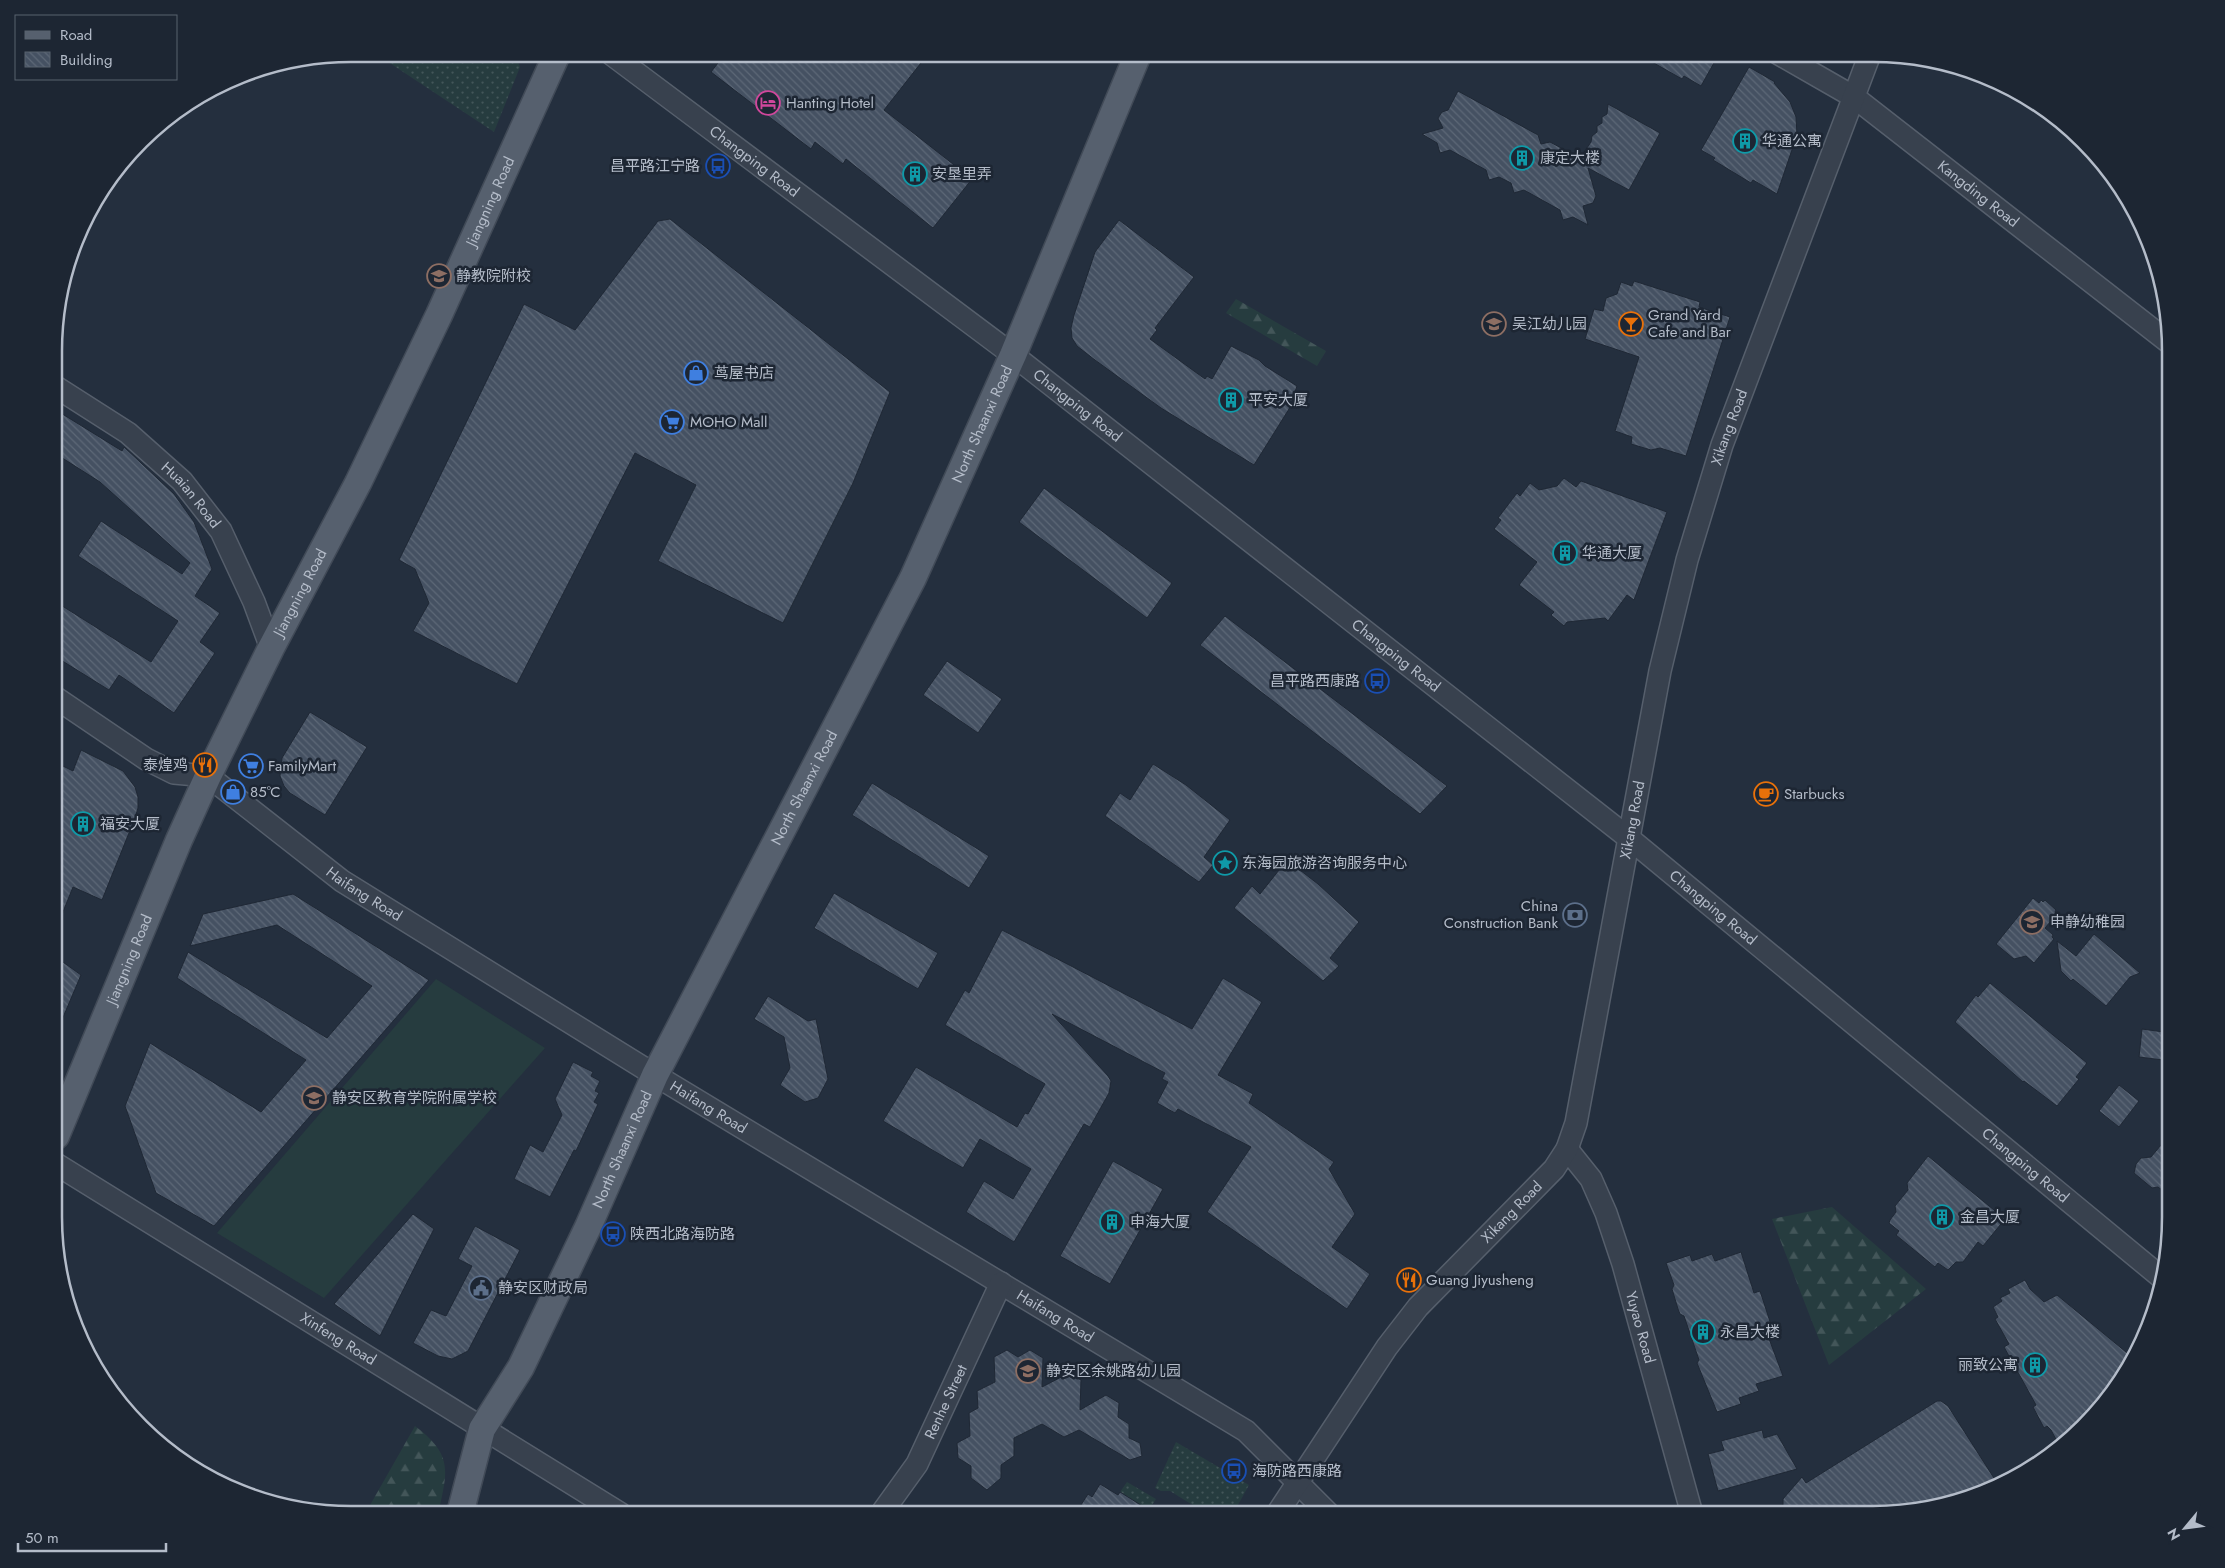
<svg xmlns="http://www.w3.org/2000/svg" width="2225" height="1568" font-family="Jost,'Noto Sans SC',sans-serif">
  <defs>
    <pattern id="grass-dots" width="8" height="8" patternUnits="userSpaceOnUse" patternTransform="scale(1.25)"><rect width="8" height="8" fill="#263c3f"/><path d="M2 2h.1M6 6h.1" fill="none" stroke="#435659" stroke-width="1.8" stroke-linecap="round"/></pattern>
    <pattern id="forest-firs" width="22" height="20" patternUnits="userSpaceOnUse" patternTransform="scale(1.25)"><rect width="22" height="20" fill="#263c3f"/><path d="M5 1l3.5 6h-7zM16 11l3.5 6h-7z" fill="#435659"/></pattern>
    <pattern id="building-back-hatch" width="6" height="6" patternUnits="userSpaceOnUse" patternTransform="scale(1.25)"><rect width="6" height="6" fill="#455162"/><path d="M-1 5l2 2M0 0l6 6M5-1l2 2" fill="none" stroke="#5d6877"/></pattern>
  </defs>
  <rect width="100%" height="100%" fill="#242f3e"/>
  <path fill="url(#grass-dots)" d="M376,54H515L520,67L494,132Z
    M1176,1442L1249,1485L1233,1514H1207L1170,1491H1161L1155,1488Z
    M1127,1482L1156,1499L1149,1510L1120,1492Z"/>
  <path fill="url(#forest-firs)" d="M1236,299L1326,351L1317,366L1226,313Z
    M1832,1207L1926,1289L1829,1365L1772,1219Z
    M415,1426C453,1455 448,1470 438,1514H365Z"/>
  <path fill="#263c3f" d="M436,979L545,1048L324,1298L217,1233Z"/>
  <path fill="url(#building-back-hatch)" stroke="#1f2835" d="M725,54H928L884,110L972,179L933,228L846,159L843,164L815,142L811,149L711,72Z
    M1638,54H1719L1701,86L1684,76L1682,79Z
    M1749,67L1775,82L1774,83L1790,102L1796,117L1797,135L1777,194L1753,180L1751,183L1723,166L1713,160L1715,158L1701,150Z
    M1458,91L1538,135L1541,144L1550,142L1580,158L1591,142L1592,136L1597,132V126L1602,123V117L1607,114L1608,104L1660,133L1629,190L1588,168L1596,196L1593,203L1583,206L1588,225L1573,217L1563,220L1560,210L1524,190L1514,193L1511,183L1499,177L1489,180L1486,170L1450,150L1440,153L1437,143L1422,134L1443,128L1438,118L1442,112L1448,110Z
    M670,219L890,392L853,483L783,623L658,561L696,485L635,453L517,684L413,631L429,603L415,569L399,560L524,304L575,330L658,221Z
    M1119,220L1194,277L1155,328L1157,330L1150,339L1205,379L1207,376L1212,379L1231,346L1259,360L1265,366L1297,386L1289,409L1254,465L1161,408L1095,360L1077,346L1072,338L1071,328L1074,315L1095,252Z
    M1634,281L1700,302L1699,307L1730,317L1686,456L1660,448L1651,450L1631,444L1632,437L1615,431L1639,357L1585,339L1594,309L1603,311L1606,298L1617,294L1621,282L1632,286Z
    M56,410L122,451L124,447L174,494L194,522L212,569L195,596L220,613L200,642L215,653L174,713L119,675L109,690L56,657V602L151,662L178,621L78,556L101,521L182,574L190,563L100,482L56,454Z
    M1564,478L1576,487L1581,481L1667,512L1634,600L1627,595L1608,621L1605,618L1567,622L1564,626L1551,615L1554,612L1519,585L1537,562L1494,529L1501,520L1498,518L1517,493L1520,496L1530,483L1539,490L1557,486Z
    M1044,488L1172,583L1147,618L1019,522Z
    M1225,616L1447,786L1420,814L1200,645Z
    M947,661L1002,699L978,733L923,695Z
    M310,712L367,747L325,815L290,793L284,786L280,776L282,758Z
    M81,750L123,771L135,787L138,797V808L135,818L102,900L73,887L57,927L56,771L60,773L63,766L73,771Z
    M1153,764L1186,785L1230,820L1204,857L1213,865L1199,882L1105,816L1120,793L1130,800Z
    M872,783L989,856L969,888L852,815Z
    M1287,860L1318,884L1359,922L1330,958L1339,966L1323,981L1234,908L1252,886L1260,894Z
    M834,893L938,953L918,989L814,928Z
    M293,894L429,980L214,1226L156,1193L125,1106L150,1043L261,1112L306,1060L177,978L188,952L327,1038L372,986L277,925L190,946L203,914Z
    M2033,898L2039,903L2041,900L2043,902L2045,900L2056,910L2055,912L2057,914L2045,928L2053,935L2052,937L2054,939L2034,963L2026,956L2014,959L1996,944Z
    M1002,930L1192,1029L1223,978L1262,1002L1218,1075L1253,1094L1249,1103L1334,1162L1329,1169L1355,1214L1332,1247L1370,1274L1347,1309L1207,1212L1251,1147L1178,1109L1175,1113L1157,1103L1168,1082L1162,1079L1165,1073L1052,1014L1108,1076L1111,1081L1109,1093L1090,1127L1084,1124L1014,1242L966,1212L984,1181L1013,1199L1031,1169L980,1139L963,1168L883,1121L916,1067L1017,1127L1025,1113L1028,1114L1045,1084L945,1025L965,990L969,993Z
    M2094,934L2140,973L2130,977L2106,1006L2073,979L2071,981L2061,971L2057,941L2076,956Z
    M56,957L81,975L56,1034Z
    M1990,983L2087,1063L2076,1077L2079,1079L2057,1106L2024,1081L2023,1082L1955,1022L1976,995L1978,997Z
    M768,996L808,1021L816,1019L828,1079L818,1098L805,1102L780,1085L790,1068L784,1037L754,1019Z
    M2142,1029L2171,1033V1061L2139,1057Z
    M573,1062L593,1072L591,1076L600,1081L595,1091L599,1093L594,1102L598,1104L576,1151L574,1150L550,1197L514,1179L530,1145L543,1152L562,1115L555,1099Z
    M2119,1085L2139,1101L2119,1127L2099,1111Z
    M2171,1133V1197L2158,1187L2152,1188L2134,1173L2136,1164L2141,1158L2151,1157Z
    M1928,1156L2005,1219L1983,1246L1978,1242L1963,1262H1956L1948,1270L1938,1263L1935,1267L1896,1235L1899,1231L1889,1223L1890,1220L1896,1212L1895,1206L1908,1190L1907,1183Z
    M1113,1161L1163,1189L1110,1284L1060,1256Z
    M413,1214L434,1229L380,1336L334,1304Z
    M475,1226L520,1250L468,1351L452,1359L438,1356L413,1343L431,1310L446,1316L472,1266L458,1259Z
    M1741,1252L1754,1293L1760,1291L1763,1300L1774,1334L1768,1336L1783,1376L1756,1384L1759,1391L1739,1398L1741,1404L1717,1412L1697,1363L1699,1360L1684,1316L1680,1314L1678,1309L1672,1289L1674,1285L1666,1263L1690,1255L1692,1261L1712,1254L1715,1261Z
    M2025,1280L2030,1289L2044,1302L2057,1295L2132,1357L2110,1398L2070,1441L2060,1447L2051,1430L2047,1426L2044,1428L2033,1407L2036,1405L2004,1347L2009,1344L1995,1319L1998,1317L1993,1307L2002,1301L2000,1298L2010,1293L2008,1289Z
    M1007,1350L1018,1357L1030,1350L1043,1358L1042,1387L1069,1373L1081,1380L1080,1410L1106,1395L1119,1403L1118,1417L1129,1424V1438L1140,1443L1142,1456L1130,1460L1079,1430L1064,1437L1042,1424L1014,1438V1456L1001,1465V1478L987,1490L971,1478V1466L958,1458L957,1443L970,1436L969,1413L978,1408L977,1391L995,1382L994,1357Z
    M1937,1401H1941L1948,1406L1999,1486L1951,1504L1874,1514H1787L1783,1509V1499L1802,1477L1806,1483Z
    M1762,1430L1764,1438L1777,1434L1797,1469L1718,1491L1708,1454L1724,1450L1721,1441Z
    M1100,1484L1118,1495L1120,1492L1155,1514H1082L1084,1511L1079,1508L1088,1494L1092,1497Z"/>
  <g fill="none" stroke-linecap="round" stroke-linejoin="round">
    <g stroke="#565f6c" stroke-width="24">
      <g id="minor">
        <path id="s1" d="M611,54L1013,355L1630,839L2162,1278"/>
        <path id="s2" d="M1779,54L1854,97L2171,344"/>
        <path id="s3" d="M56,387L128,433L182,481L221,531L254,602L271,648"/>
        <path id="s4" d="M56,698L146,759L174,773L208,776L342,881L655,1075L1246,1431L1329,1514"/>
        <path id="s5" d="M1567,1149L1591,1179L1606,1213L1623,1264L1692,1514"/>
        <path id="s6" d="M56,1164L621,1514"/>
        <path id="s7" d="M881,1514L917,1464L1001,1283"/>
        <path id="s8" d="M1277,1514L1387,1347L1418,1307L1554,1169L1567,1149L1576,1123L1660,671L1687,560L1722,445L1870,54"/>
      </g>
    </g>
    <g stroke="#414a57" stroke-width="29">
      <g id="major">
        <path id="s9" d="M56,1136L179,840L208,776L271,648L358,483L439,315L557,54"/>
        <path id="s10" d="M460,1514L482,1429L521,1367L588,1227L655,1075L913,578L1013,355L1138,54"/>
      </g>
    </g>
    <use href="#minor" stroke="#38414e" stroke-width="21"/>
    <use href="#major" stroke="#56606e" stroke-width="26"/>
  </g>
  <defs>
    <g id="hotel-ring" transform="scale(1.25)"><circle r="9.5" fill="#1d2633" stroke="#d1479c" stroke-width="1.5"/><path d="M-6-4.5h1.5V1H6V5H4.5V3h-9V5H-6ZM-4 0a1.8 1.8 0 1 1 3.6 0ZM.5 0V-2.5h3Q6-2.5 6 0Z" fill="#d1479c"/></g>
    <g id="building-ring" transform="scale(1.25)"><circle r="9.5" fill="#1d2633" stroke="#0f9aa8" stroke-width="1.5"/><path d="M-4-6H4V6H1V3H-1V6H-4ZM-2.5-4.3h1.7v1.8h-1.7ZM.8-4.3h1.7v1.8H.8ZM-2.5-1h1.7V.8h-1.7ZM.8-1h1.7V.8H.8Z" fill="#0f9aa8"/></g>
    <g id="bus-ring" transform="scale(1.25)"><circle r="9.5" fill="#1d2633" stroke="#1a4fb4" stroke-width="1.5"/><path d="M-5-6H5V4H4V6H2V4H-2V6H-4V4H-5ZM-3.5-4V0h7V-4ZM-3.5 1.2v1.5H-2V1.2ZM2 1.2v1.5H3.5V1.2Z" fill="#1a4fb4"/></g>
    <g id="school-ring" transform="scale(1.25)"><circle r="9.5" fill="#1d2633" stroke="#8d6e63" stroke-width="1.5"/><path d="M0-5L7-2L0 1L-7-2ZM-4 1L0 2.5L4 1V4Q0 6-4 4Z" fill="#8d6e63"/></g>
    <g id="bar-ring" transform="scale(1.25)"><circle r="9.5" fill="#1d2633" stroke="#e8710a" stroke-width="1.5"/><path d="M-6-5H6L.8 .8V4.5H3.5V6h-7V4.5H-.8V.8Z" fill="#e8710a"/></g>
    <g id="shop-ring" transform="scale(1.25)"><circle r="9.5" fill="#1d2633" stroke="#3f7fe0" stroke-width="1.5"/><path d="M-5-2.5h2.3a2.7 3.5 0 0 1 5.4 0H5L5.5 6h-11ZM-1.5-2.5h3a1.5 2.3 0 0 0-3 0Z" fill="#3f7fe0"/></g>
    <g id="supermarket-ring" transform="scale(1.25)"><circle r="9.5" fill="#1d2633" stroke="#3f7fe0" stroke-width="1.5"/><path d="M-6-5.5h2.5l.6 2H6L4.5 2H-2.5L-4.4-4H-6ZM-1.5 3.2a1.3 1.3 0 1 0 .1 0ZM3 3.2a1.3 1.3 0 1 0 .1 0Z" fill="#3f7fe0"/></g>
    <g id="restaurant-ring" transform="scale(1.25)"><circle r="9.5" fill="#1d2633" stroke="#e8710a" stroke-width="1.5"/><path d="M-5-6h1v4h1v-4h1v4h1v-4h1v5L-1.5 .5V6h-2V.5L-5-1ZM5-6V6H3V1.5H1.5Q1.5-4 5-6Z" fill="#e8710a"/></g>
    <g id="cafe-ring" transform="scale(1.25)"><circle r="9.5" fill="#1d2633" stroke="#e8710a" stroke-width="1.5"/><path d="M-5.5-4.5H6V0H3Q3 3.5 0 3.5H-2.5Q-5.5 3.5-5.5 0ZM3-3.2v2h1.7v-2ZM-6 4.5H4V6H-6Z" fill="#e8710a"/></g>
    <g id="sight-ring" transform="scale(1.25)"><circle r="9.5" fill="#1d2633" stroke="#0f9aa8" stroke-width="1.5"/><path d="M0-6L1.8-2.2L6-1.7L2.9 1.2L3.7 5.4L0 3.3L-3.7 5.4L-2.9 1.2L-6-1.7L-1.8-2.2Z" fill="#0f9aa8"/></g>
    <g id="bank-ring" transform="scale(1.25)"><circle r="9.5" fill="#1d2633" stroke="#5c6f8a" stroke-width="1.5"/><path d="M-6-4H6V4H-6ZM0-2.3a2.3 2.3 0 1 0 0 4.6a2.3 2.3 0 1 0 0-4.6Z" fill="#5c6f8a"/></g>
    <g id="civic-ring" transform="scale(1.25)"><circle r="9.5" fill="#1d2633" stroke="#5c6f8a" stroke-width="1.5"/><path d="M-.6-6.5H3V-4.5H.6V-3L4-1V1h2V6H-6V1h2V-1L-.6-3ZM-1.2 2.5V6h2.4V2.5Z" fill="#5c6f8a"/></g>
  </defs>
  <g fill-rule="evenodd">
    <use href="#hotel-ring" x="768" y="103"/>
    <use href="#building-ring" x="1745" y="141"/>
    <use href="#building-ring" x="1522" y="158"/>
    <use href="#bus-ring" x="718" y="166"/>
    <use href="#building-ring" x="915" y="174"/>
    <use href="#school-ring" x="439" y="276"/>
    <use href="#school-ring" x="1494" y="324"/>
    <use href="#bar-ring" x="1631" y="324"/>
    <use href="#shop-ring" x="696" y="373"/>
    <use href="#building-ring" x="1231" y="400"/>
    <use href="#supermarket-ring" x="672" y="422"/>
    <use href="#building-ring" x="1565" y="553"/>
    <use href="#bus-ring" x="1377" y="681"/>
    <use href="#restaurant-ring" x="205" y="765"/>
    <use href="#supermarket-ring" x="251" y="766"/>
    <use href="#shop-ring" x="233" y="792"/>
    <use href="#cafe-ring" x="1766" y="794"/>
    <use href="#building-ring" x="83" y="824"/>
    <use href="#sight-ring" x="1225" y="863"/>
    <use href="#bank-ring" x="1575" y="915"/>
    <use href="#school-ring" x="2032" y="922"/>
    <use href="#school-ring" x="314" y="1098"/>
    <use href="#building-ring" x="1942" y="1217"/>
    <use href="#building-ring" x="1112" y="1222"/>
    <use href="#bus-ring" x="613" y="1234"/>
    <use href="#restaurant-ring" x="1409" y="1280"/>
    <use href="#civic-ring" x="481" y="1288"/>
    <use href="#building-ring" x="1703" y="1332"/>
    <use href="#building-ring" x="2035" y="1365"/>
    <use href="#school-ring" x="1028" y="1371"/>
    <use href="#bus-ring" x="1234" y="1471"/>
  </g>
  <g text-anchor="middle" stroke-width="5" stroke-linejoin="round" paint-order="stroke">
    <g font-size="15" fill="#b4bcc9" stroke="#1d2633" text-anchor="start">
      <text x="786" y="108">Hanting Hotel</text>
      <text x="1762" y="146">华通公寓</text>
      <text x="1540" y="163">康定大楼</text>
      <text x="700" y="171" text-anchor="end">昌平路江宁路</text>
      <text x="932" y="179">安垦里弄</text>
      <text x="456" y="281">静教院附校</text>
      <text x="1648" y="320">Grand Yard<tspan x="1648" dy="17">Cafe and Bar</tspan></text>
      <text x="1512" y="329">吴江幼儿园</text>
      <text x="714" y="378">茑屋书店</text>
      <text x="1248" y="405">平安大厦</text>
      <text x="690" y="427">MOHO Mall</text>
      <text x="1582" y="558">华通大厦</text>
      <text x="1360" y="686" text-anchor="end">昌平路西康路</text>
      <text x="188" y="770" text-anchor="end">泰煌鸡</text>
      <text x="268" y="771">FamilyMart</text>
      <text x="250" y="797">85°C</text>
      <text x="1784" y="799">Starbucks</text>
      <text x="100" y="829">福安大厦</text>
      <text x="1242" y="868">东海园旅游咨询服务中心</text>
      <text x="1558" y="911" text-anchor="end">China<tspan x="1558" dy="17">Construction Bank</tspan></text>
      <text x="2050" y="927">申静幼稚园</text>
      <text x="332" y="1103">静安区教育学院附属学校</text>
      <text x="1960" y="1222">金昌大厦</text>
      <text x="1130" y="1227">申海大厦</text>
      <text x="630" y="1239">陕西北路海防路</text>
      <text x="1426" y="1285">Guang Jiyusheng</text>
      <text x="498" y="1293">静安区财政局</text>
      <text x="1720" y="1337">永昌大楼</text>
      <text x="2018" y="1370" text-anchor="end">丽致公寓</text>
      <text x="1046" y="1376">静安区余姚路幼儿园</text>
      <text x="1252" y="1476">海防路西康路</text>
    </g>
    <g font-size="15" fill="#b4bcc9" stroke="#1d2633">
      <text dy="5" stroke="none"><textPath href="#s1" startOffset="179">Changping Road</textPath></text>
      <text dy="5" stroke="none"><textPath href="#s2" startOffset="244">Kangding Road</textPath></text>
      <text dy="5" stroke="none"><textPath href="#s9" startOffset="1031">Jiangning Road</textPath></text>
      <text dy="5" stroke="none"><textPath href="#s1" startOffset="584">Changping Road</textPath></text>
      <text dy="5" stroke="none"><textPath href="#s10" startOffset="1211">North Shaanxi Road</textPath></text>
      <text dy="5" stroke="none"><textPath href="#s8" startOffset="1209">Xikang Road</textPath></text>
      <text dy="5" stroke="none"><textPath href="#s3" startOffset="174">Huaian Road</textPath></text>
      <text dy="5" stroke="none"><textPath href="#s9" startOffset="596">Jiangning Road</textPath></text>
      <text dy="5" stroke="none"><textPath href="#s1" startOffset="989">Changping Road</textPath></text>
      <text dy="5" stroke="none"><textPath href="#s10" startOffset="806">North Shaanxi Road</textPath></text>
      <text dy="5" stroke="none"><textPath href="#s8" startOffset="804">Xikang Road</textPath></text>
      <text dy="5" stroke="none"><textPath href="#s4" startOffset="370">Haifang Road</textPath></text>
      <text dy="5" stroke="none"><textPath href="#s1" startOffset="1394">Changping Road</textPath></text>
      <text dy="5" stroke="none"><textPath href="#s9" startOffset="191">Jiangning Road</textPath></text>
      <text dy="5" stroke="none"><textPath href="#s4" startOffset="775">Haifang Road</textPath></text>
      <text dy="5" stroke="none"><textPath href="#s10" startOffset="401">North Shaanxi Road</textPath></text>
      <text dy="5" stroke="none"><textPath href="#s1" startOffset="1799">Changping Road</textPath></text>
      <text dy="5" stroke="none"><textPath href="#s8" startOffset="384">Xikang Road</textPath></text>
      <text dy="5" stroke="none"><textPath href="#s4" startOffset="1180">Haifang Road</textPath></text>
      <text dy="5" stroke="none"><textPath href="#s5" startOffset="195">Yuyao Road</textPath></text>
      <text dy="5" stroke="none"><textPath href="#s6" startOffset="332">Xinfeng Road</textPath></text>
      <text dy="5" stroke="none"><textPath href="#s7" startOffset="130">Renhe Street</textPath></text>
    </g>
  </g>
  <path d="M0 0H2225V1568H0ZM351 62H1873A289 289 0 0 1 2162 351V1217A289 289 0 0 1 1873 1506H351A289 289 0 0 1 62 1217V351A289 289 0 0 1 351 62Z" fill="#1d2633" fill-rule="evenodd"/>
  <path fill="none" stroke="#b4bcc9" stroke-width="2.5" d="M351 62H1873A289 289 0 0 1 2162 351V1217A289 289 0 0 1 1873 1506H351A289 289 0 0 1 62 1217V351A289 289 0 0 1 351 62Z"/>
  <rect x="15" y="15" width="162" height="65" fill="#1d2633" stroke="#59626f"/>
  <rect x="25" y="31" width="25" height="8" fill="#56606e" stroke="#59626f"/>
  <text x="60" y="40" font-size="15" fill="#b4bcc9">Road</text>
  <rect x="25" y="52" width="25" height="15" fill="url(#building-back-hatch)" stroke="#59626f"/>
  <text x="60" y="65" font-size="15" fill="#b4bcc9">Building</text>
  <g transform="translate(2185 1528) rotate(241)" stroke="#1d2633" stroke-width="4" paint-order="stroke">
  <path d="M0-4L9 19L0 12L-9 19Z" fill="#b4bcc9"/>
  <text y="-8" font-size="14" font-weight="bold" text-anchor="middle" fill="#b4bcc9">N</text>
  </g>
  <path d="M18 1543v8h148v-8" fill="none" stroke="#b4bcc9" stroke-width="2.5"/>
  <text x="25" y="1543" font-size="15" fill="#b4bcc9" stroke="#1d2633" stroke-width="4" paint-order="stroke">50 m</text>
</svg>
